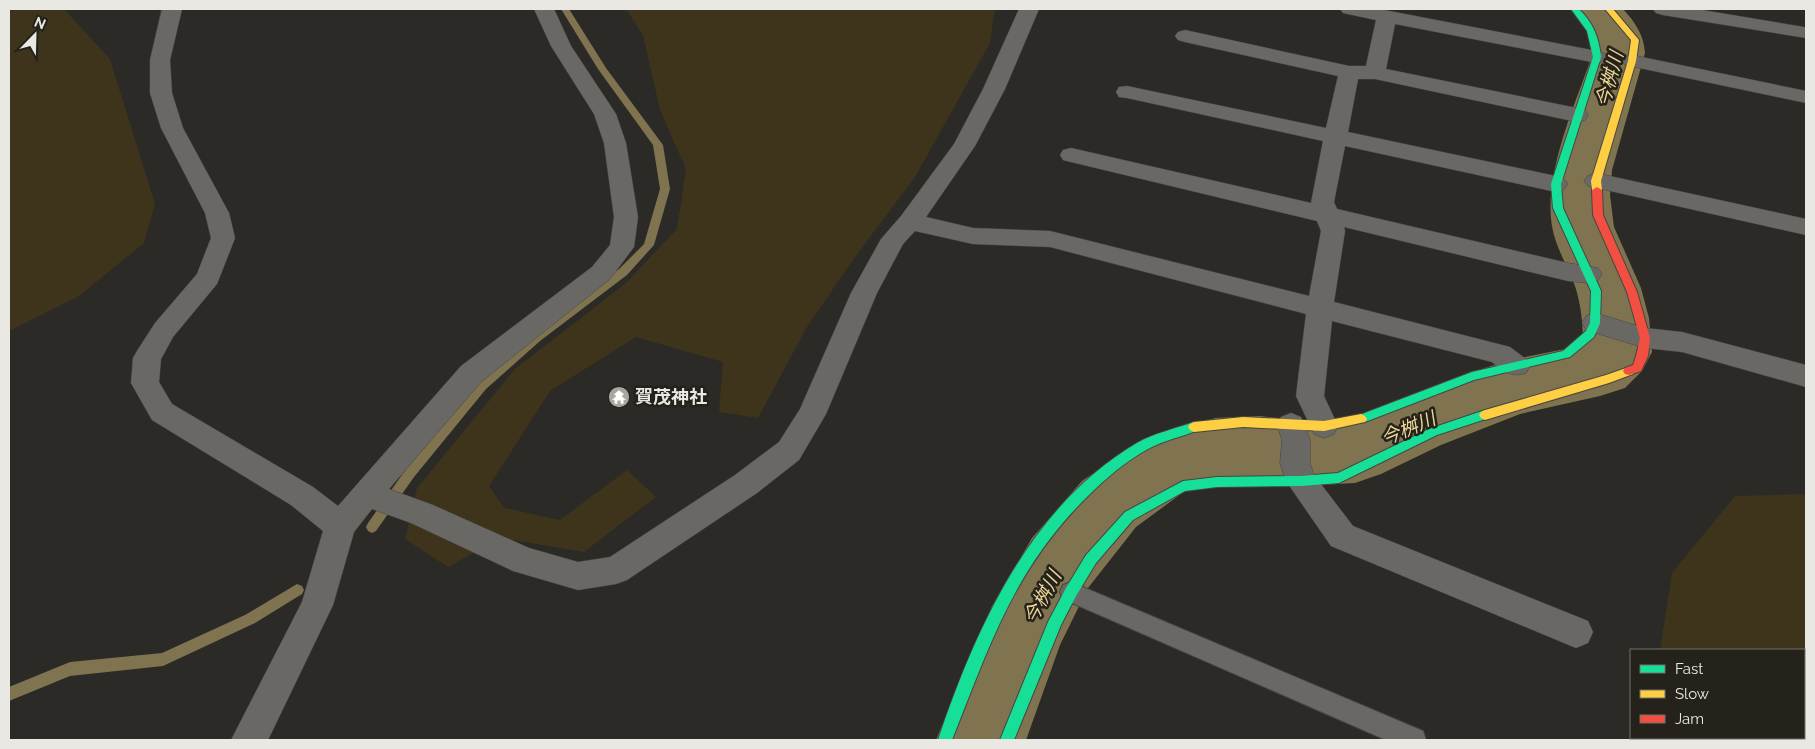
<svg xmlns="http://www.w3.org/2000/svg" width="1815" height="749" font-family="Raleway,'Noto Sans JP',sans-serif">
  <rect width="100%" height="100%" fill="#2b2a26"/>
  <path fill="#3d341b" d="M9,9H64L110,59L155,204L144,243L79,296L9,331Z
    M626,9H995L990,43L915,177L855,257L807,327L758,418L719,412L723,362L636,337L550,391L489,486L504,508L560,520L627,470L656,497L584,552L500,538L448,567L405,539L417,488L515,369L626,283L677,229L686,169L660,110L643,35Z
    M1806,494V740H1649V738H1804V650H1660L1672,573L1735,496Z"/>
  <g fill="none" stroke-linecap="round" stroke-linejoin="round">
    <path fill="#7f7350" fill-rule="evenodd" d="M561,9H569L606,68L663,145L670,189L654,245L627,275L540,341L486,389L414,477L376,531L372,533L368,531L366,527L368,523L406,469L478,383L532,335L619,269L644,244L660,189L653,145L598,69Z
      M297,584L302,586L304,590L302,594L255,623L163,666L70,676L9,701V687L70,662L162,653L245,615Z"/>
    <path fill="#7f7350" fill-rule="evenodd" d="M1570,9H1623C1635,22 1644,35 1645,53L1612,170L1610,195L1614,227L1641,288L1649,318L1652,352L1642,371L1625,388L1600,396L1520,414L1441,445L1381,474L1355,483L1320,485L1260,476L1215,480L1189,488L1136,527L1088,588L1060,645L1026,740H936L992,606L1032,538L1082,481L1136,444L1215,418L1260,416L1320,423L1348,422L1389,403L1485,368L1510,360L1580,346L1583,343C1583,323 1581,305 1575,286C1568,267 1555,246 1552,226C1543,173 1576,103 1593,53L1590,33Z"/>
    <g stroke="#474642" stroke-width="2">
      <path id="lane" d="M1071,582L1423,731L1426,740H1386L1063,599L1060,592L1063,585Z"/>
    </g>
    <g stroke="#474642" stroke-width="1">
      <path id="street" d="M162,9H182L170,60L172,93L183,128L229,213L235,238L217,284L173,337L161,359L159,382L172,404L313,487L338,506L461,366L592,267L610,245L614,217L604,143L594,114L551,46L534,9H554L571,46L616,114L626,143L638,217L634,247L610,279L481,382L389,489L433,505L529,548L578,562L610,557L735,475L779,442L800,409L851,293L881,239L901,216L954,144L983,89L1019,9H1039L1005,89L975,146L926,217L973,228L1050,231L1309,296L1321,231L1317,221L1071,162L1063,160L1060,155L1063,150L1071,148L1311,203L1323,141L1127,98L1119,97L1116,92L1119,87L1127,86L1326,128L1338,76L1185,42L1178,40L1175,36L1178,32L1185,30L1349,66H1366L1376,20L1343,13L1340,9H1379L1597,51L1604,53L1607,57L1604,61L1597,63L1395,24L1386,69L1577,108L1585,110L1588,115L1585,120L1577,122L1375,79H1358L1348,132L1556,176L1564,179L1568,184L1564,189L1556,192L1345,146L1334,202L1337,209L1568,263L1598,268L1602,274L1598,280L1589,283L1568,281L1344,227L1345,231L1334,302L1510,347L1526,359L1530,366L1526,373C1511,378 1503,371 1492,362L1332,321L1324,396L1338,426L1334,434L1324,438L1314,434L1296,396L1306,314L1050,247L973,244L915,231L903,244L877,293L826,414L799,460L757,493L627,580L616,584L578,590L513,571L411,523L372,509L354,532L333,605L268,740H231L302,602L323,531L291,505L152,420L131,383L133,358L137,351L155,323L197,274L211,238L205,213L161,128L150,93V60Z
        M1653,9H1696L1804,27L1806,28V38L1663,15L1656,13Z
        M1632,55L1806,91V103L1625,65L1622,61L1625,57Z
        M1596,173L1806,219V235L1588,186L1584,181L1588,176Z
        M1595,313L1645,328L1682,332L1806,365V387L1682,352L1645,348L1586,330L1582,323L1586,316Z
        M1291,413L1301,417L1310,440V463L1314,475L1353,526L1588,621L1593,632L1588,643L1576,648L1331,546L1286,481L1280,463L1282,440L1277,425L1281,417Z"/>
    </g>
    <g stroke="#474642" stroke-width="2">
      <path id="fast" d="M1571,9H1579C1593,23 1599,37 1601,57L1561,184L1563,208L1601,291L1600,323L1594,337L1570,357L1474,380L1365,422H1357L1355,419L1357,416L1472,372L1563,351L1586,331L1590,323L1591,291L1553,208L1551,184L1593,57L1587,31Z
        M1485,410L1489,412L1491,415L1489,418L1437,435L1339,483L1301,486L1217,487L1185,491L1133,520L1096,563L1076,596L1061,625L1014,740H1000L1048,622L1066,588L1086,555L1125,512L1183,481L1217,477L1301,476L1338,473L1429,429Z
        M1194,422L1198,424L1200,427L1198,430C1182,437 1164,440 1148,449C1126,461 1106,478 1088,496C1014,568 989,647 952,740H938C976,628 1030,506 1137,443C1154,433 1175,429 1194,422Z"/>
    </g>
    <g stroke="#474642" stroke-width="2">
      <path id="slow" d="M1605,9H1613L1639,40L1636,61L1601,181L1602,190L1597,193L1592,190L1591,181L1628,61L1631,40Z
        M1629,367L1633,368L1635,371L1633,374L1609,383L1485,420L1481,418L1479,415L1481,412L1485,410L1606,375Z
        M1361,414L1365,416L1367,419L1365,422L1324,431L1243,427L1194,432L1190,430L1188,427L1190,424L1194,422L1243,417L1324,421Z"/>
    </g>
    <g stroke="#474642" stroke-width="2">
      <path id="jam" d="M1597,187L1602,190L1603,215L1637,292L1650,338L1648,356L1641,371L1629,375L1625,374L1623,371L1625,368L1633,365L1636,356L1640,338L1627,292L1593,215L1592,190Z"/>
    </g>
    <use href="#lane" fill="#6a6865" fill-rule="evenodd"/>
    <use href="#street" fill="#6a6865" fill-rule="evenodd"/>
    <use href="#fast" fill="#16e098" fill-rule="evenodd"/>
    <use href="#slow" fill="#ffcf43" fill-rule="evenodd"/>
    <use href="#jam" fill="#f24e42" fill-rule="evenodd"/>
  </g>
  <defs>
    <g id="temple-disc" transform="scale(1.125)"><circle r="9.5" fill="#a7a6a1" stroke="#24221a"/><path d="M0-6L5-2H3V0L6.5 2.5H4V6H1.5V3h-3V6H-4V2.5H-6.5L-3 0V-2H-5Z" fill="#fff"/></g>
  </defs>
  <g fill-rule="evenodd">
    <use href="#temple-disc" x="619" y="397"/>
  </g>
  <g text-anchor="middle" stroke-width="5" stroke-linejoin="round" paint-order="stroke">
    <g font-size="18" font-weight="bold" fill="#eae8e3" stroke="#24221a" text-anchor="start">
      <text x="635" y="403">賀茂神社</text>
    </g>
    <g font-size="19" font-style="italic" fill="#edd696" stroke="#24221a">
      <text transform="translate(1609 79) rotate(-75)" y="7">今桝川</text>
      <text transform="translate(1408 428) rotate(-23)" y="7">今桝川</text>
      <text transform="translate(1042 597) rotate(-62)" y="7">今桝川</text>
    </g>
  </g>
  <rect width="1815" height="749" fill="none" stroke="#eae8e3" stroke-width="20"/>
  <rect x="1630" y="649" width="175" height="90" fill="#24221a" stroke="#73716a"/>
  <rect x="1640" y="665" width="25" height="8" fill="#16e098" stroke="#73716a"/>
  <text x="1675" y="674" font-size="15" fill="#eae8e3">Fast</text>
  <rect x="1640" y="690" width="25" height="8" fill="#ffcf43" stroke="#73716a"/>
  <text x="1675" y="699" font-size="15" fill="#eae8e3">Slow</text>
  <rect x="1640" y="715" width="25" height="8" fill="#f24e42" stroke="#73716a"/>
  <text x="1675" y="724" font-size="15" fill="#eae8e3">Jam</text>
  <g transform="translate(35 35) rotate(23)" stroke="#24221a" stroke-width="4" paint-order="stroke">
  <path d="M0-4L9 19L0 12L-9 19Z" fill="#eae8e3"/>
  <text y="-8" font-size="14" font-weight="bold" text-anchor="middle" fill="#eae8e3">N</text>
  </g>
</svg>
